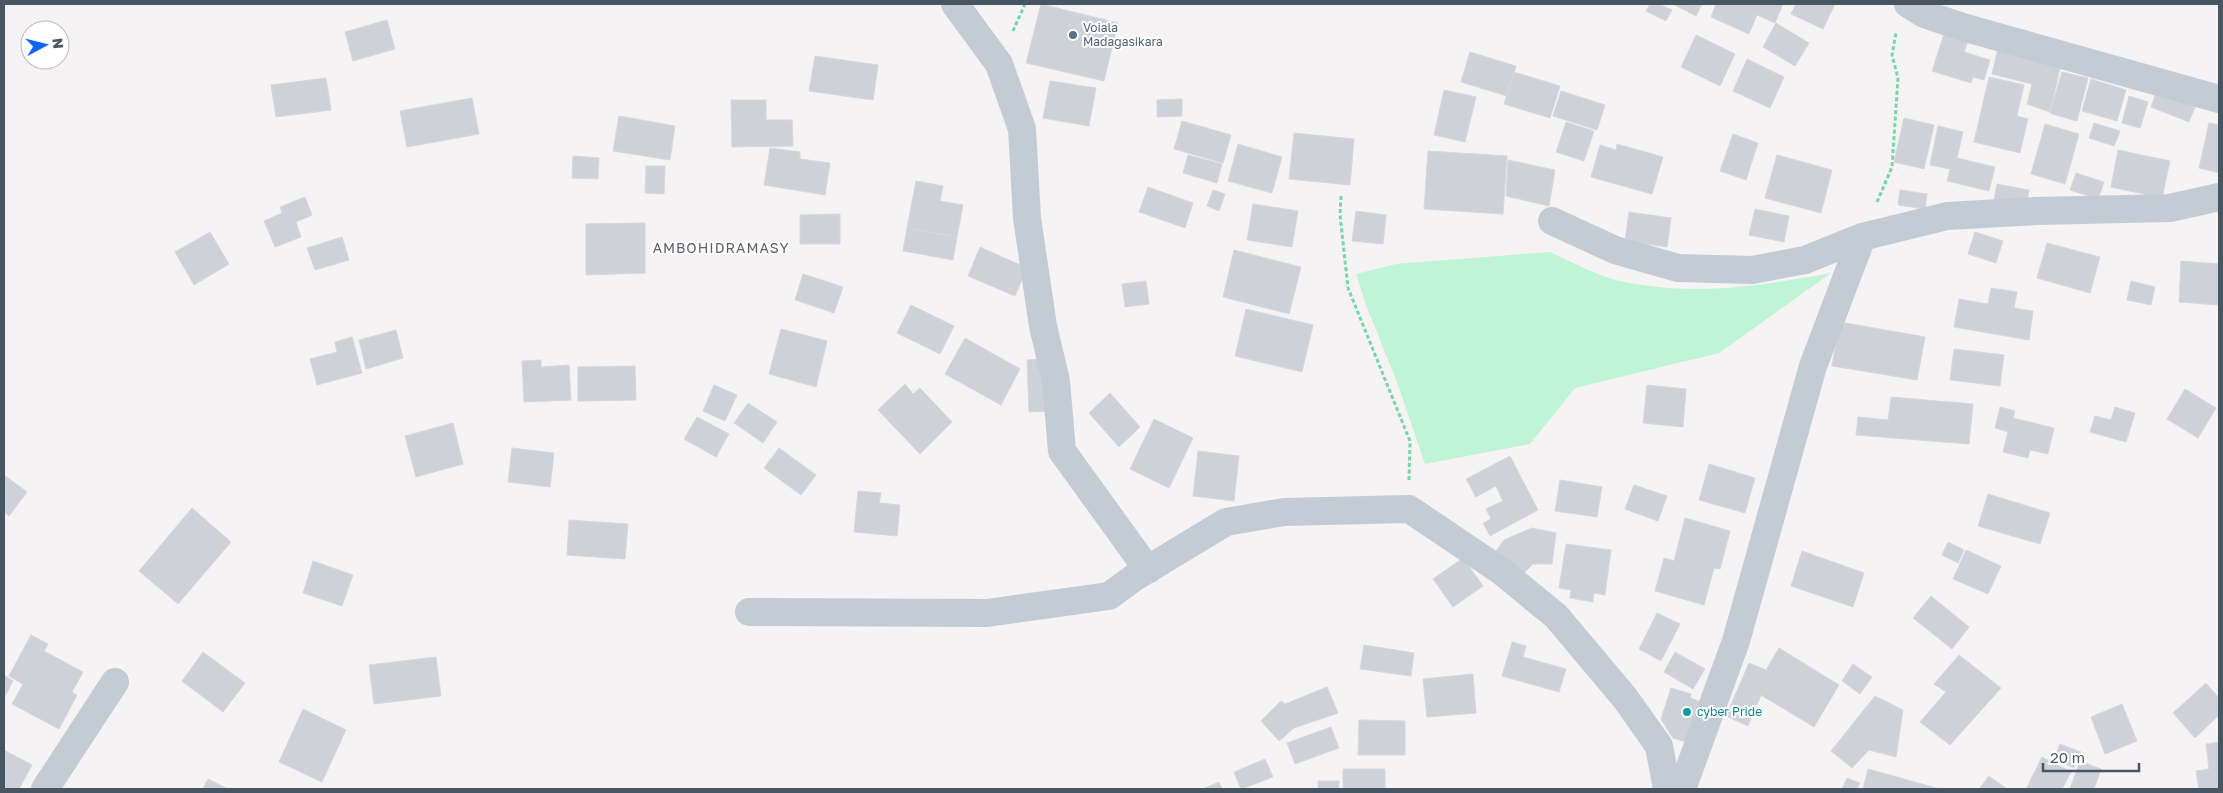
<svg xmlns="http://www.w3.org/2000/svg" width="2223" height="793" font-family="'Golos Text',sans-serif">
  <rect width="100%" height="100%" fill="#f5f3f3"/>
  <path fill="#c0f4d6" d="M1550,252C1570,261 1599,277 1620,281C1694,297 1758,286 1831,273L1719,353L1575,388L1530,444L1425,464L1398,385L1366,305L1356,274L1396,264Z"/>
  <path fill="#ced1d8" stroke="#d6d8de" d="M1041,4L1118,23L1104,81L1026,63Z
    M1650,4H1659L1672,10L1666,21L1646,11Z
    M1673,4H1702L1696,16Z
    M1716,4H1783L1775,23L1757,15L1749,34L1711,17Z
    M1796,4H1835L1823,29L1791,14Z
    M387,20L395,49L353,61L345,32Z
    M1776,23L1809,43L1795,66L1763,47Z
    M1944,34L1968,41L1964,52L1990,60L1984,80L1973,77L1971,83L1932,71Z
    M1696,35L1735,54L1720,86L1681,67Z
    M1998,48L2061,64L2050,112L2027,104L2032,84L1992,74Z
    M1470,52L1516,66L1507,96L1461,82Z
    M815,56L878,65L873,100L809,91Z
    M1747,59L1784,77L1770,108L1733,91Z
    M1514,72L1560,86L1550,118L1504,104Z
    M2062,72L2088,78L2077,121L2052,114L2050,112Z
    M1989,77L2024,85L2017,116L2028,119L2020,153L1974,142Z
    M326,78L331,110L276,117L271,85Z
    M2091,79L2126,90L2117,121L2082,111Z
    M1050,81L1096,88L1089,126L1043,118Z
    M1444,90L1476,97L1465,142L1434,135Z
    M1561,91L1605,105L1597,130L1553,116Z
    M2156,93L2195,107L2189,122L2151,107Z
    M2129,96L2148,102L2140,128L2122,123Z
    M472,98L479,134L407,147L400,111Z
    M1182,99V116L1157,117V100Z
    M731,100H766V120H792L793,146L732,147Z
    M619,116L675,126L670,160L613,151Z
    M1904,118L1934,125L1924,169L1894,162Z
    M1182,121L1231,135L1223,163L1174,149Z
    M1566,122L1594,131L1584,161L1556,152Z
    M2094,123L2120,131L2114,146L2089,138Z
    M2209,123L2219,125V173L2199,168Z
    M2045,124L2079,134L2065,184L2031,174Z
    M1938,126L1963,132L1957,158L1995,167L1989,191L1947,181L1950,169L1930,165Z
    M1294,133L1354,139L1350,185L1289,179Z
    M1733,134L1758,143L1746,180L1720,171Z
    M1238,144L1282,157L1272,193L1228,181Z
    M1617,144L1663,157L1652,194L1591,177L1600,145L1616,150Z
    M770,148L800,152V159L830,163L825,195L764,185Z
    M2118,150L2170,161L2162,198L2111,187Z
    M1428,151L1507,156L1503,214L1424,209Z
    M1188,155L1222,164L1217,183L1183,173Z
    M1777,155L1832,170L1821,213L1765,198Z
    M573,156L599,158L598,179L572,178Z
    M1508,160L1555,170L1549,206L1506,196Z
    M646,166H665L664,194L645,193Z
    M2076,173L2104,182L2098,199L2070,190Z
    M916,181L943,186L940,201L963,205L957,237L907,228Z
    M1997,184L2029,190L2026,205L1994,200Z
    M1148,187L1193,203L1185,228L1139,212Z
    M1213,190L1225,194L1219,211L1207,206Z
    M1900,190L1927,194L1925,209L1898,205Z
    M305,197L312,215L296,222L301,237L275,247L264,221L282,213L280,207Z
    M1253,204L1298,211L1292,247L1247,240Z
    M1755,209L1789,216L1784,242L1749,235Z
    M1356,211L1386,215L1383,244L1352,241Z
    M1629,212L1671,218L1667,247L1625,241Z
    M840,214V244H800V215Z
    M645,223V273L586,275V224Z
    M907,228L957,237L953,260L903,251Z
    M210,232L229,264L194,285L175,252Z
    M1975,232L2003,241L1996,263L1968,254Z
    M342,237L349,260L315,270L307,248Z
    M2047,243L2100,257L2090,293L2037,278Z
    M980,247L1027,268L1015,296L968,276Z
    M1234,250L1301,267L1289,314L1223,297Z
    M2181,261L2219,264V305L2179,302Z
    M803,274L843,287L834,313L795,300Z
    M1146,281L1149,304L1125,307L1122,284Z
    M2131,281L2155,287L2151,305L2127,300Z
    M1991,288L2017,292L2014,308L2033,311L2029,340L1954,327L1959,299L1988,304Z
    M911,305L954,326L940,354L897,333Z
    M1246,309L1313,325L1302,372L1235,356Z
    M1840,322L1925,337L1917,380L1832,366Z
    M781,329L827,341L816,387L769,374Z
    M396,330L403,358L366,369L359,340Z
    M352,337L362,373L317,385L310,359L337,352L335,342Z
    M965,338L1020,369L1001,405L945,374Z
    M1954,349L2004,355L2000,386L1950,380Z
    M1048,359L1050,411L1029,412L1027,360Z
    M541,360V367L569,365L571,400L524,402L522,361Z
    M635,366L636,400L578,401V367Z
    M905,384L913,394L920,388L952,422L920,454L878,410Z
    M714,385L737,395L725,421L703,411Z
    M1647,385L1686,389L1683,427L1643,423Z
    M2185,389L2216,408L2198,438L2167,419Z
    M1110,393L1140,427L1119,447L1089,413Z
    M1891,397L1973,404L1969,444L1856,435L1858,417L1888,420Z
    M748,403L777,422L763,443L734,423Z
    M2000,407L2015,411L2013,418L2054,428L2048,454L2030,450L2028,458L2003,452L2008,432L1995,428Z
    M2115,407L2135,413L2126,442L2090,432L2095,416L2111,420Z
    M697,417L729,434L716,457L684,439Z
    M1154,419L1193,438L1169,488L1130,469Z
    M453,423L463,464L416,477L405,436Z
    M512,448L554,453L550,487L508,482Z
    M779,448L816,475L801,495L764,468Z
    M1198,451L1239,456L1234,501L1193,496Z
    M1510,456L1538,510L1490,536L1483,523L1491,519L1486,509L1503,501L1496,486L1476,497L1466,479Z
    M1709,464L1755,478L1745,513L1699,500Z
    M4,475L27,492L9,516L4,512Z
    M1560,480L1602,487L1597,517L1555,511Z
    M1634,485L1667,496L1658,521L1625,509Z
    M858,491L881,493L879,503L900,505L897,536L854,532Z
    M1988,494L2050,513L2040,544L1978,526Z
    M192,508L231,542L178,604L139,571Z
    M1685,518L1730,531L1720,569L1714,568L1704,605L1655,591L1664,558L1674,561Z
    M569,520L628,524L625,559L567,555Z
    M1532,528L1556,533L1552,564H1533L1524,573L1496,551L1504,540Z
    M1948,542L1964,550L1958,563L1942,555Z
    M1566,544L1611,550L1605,595L1594,593L1593,602L1570,598L1571,590L1559,588Z
    M1966,550L2001,566L1988,594L1953,579Z
    M1802,551L1864,573L1853,607L1791,586Z
    M1463,558L1483,586L1453,607L1433,579Z
    M313,561L353,575L342,606L303,593Z
    M1931,596L1969,627L1952,649L1913,618Z
    M1657,613L1680,624L1661,661L1639,649Z
    M31,635L48,644L44,651L83,672L72,692L77,695L59,729L12,704L23,684L9,676Z
    M1512,642L1526,646L1523,657L1566,669L1559,692L1502,676Z
    M1364,645L1414,653L1411,676L1360,669Z
    M1779,648L1839,685L1814,727L1761,695L1748,726L1726,716L1749,663L1766,670Z
    M203,652L245,683L223,712L182,681Z
    M1675,652L1705,669L1693,689L1664,672Z
    M1959,655L2001,688L1950,745L1920,722L1946,692L1934,684Z
    M436,657L441,696L374,704L369,665Z
    M1853,664L1872,677L1860,694L1842,681Z
    M1473,674L1476,713L1427,717L1423,679Z
    M4,675L13,681L4,698Z
    M2206,683L2219,698V715L2195,738L2173,713Z
    M1327,687L1338,713L1294,728L1279,741L1261,721L1281,701L1285,704Z
    M1671,688L1691,694L1690,698L1713,706L1692,744L1673,738L1661,719Z
    M1875,696L1903,710L1896,757L1869,750L1852,768L1831,751Z
    M2122,704L2137,741L2105,754L2091,717Z
    M303,709L346,730L322,782L279,762Z
    M1359,720L1405,721V755H1358Z
    M1331,727L1339,748L1295,764L1287,743Z
    M2219,742V789H2199L2196,771L2209,769L2206,744Z
    M2060,744L2081,752L2074,768L2054,759Z
    M4,750L32,765L19,789H4Z
    M2042,757L2071,772L2062,789H2026Z
    M1265,759L1273,777L1241,789L1234,772Z
    M2080,761L2101,769L2094,789H2070Z
    M1343,769H1385V789H1343Z
    M1868,769L1940,789H1863Z
    M1989,776L2007,789H1979Z
    M1847,778L1860,783L1857,789H1842Z
    M208,779L228,789H203Z
    M1318,781H1339V789H1318Z
    M1219,782L1222,789H1203Z"/>
  <g fill="none" stroke-linecap="round" stroke-linejoin="round">
    <path stroke="#74d6aa" stroke-width="3" stroke-dasharray="4 2.5" stroke-linecap="butt" d="M1013,31L1025,4
      M1341,196L1340,215L1348,288L1410,441L1409,480
      M1877,202L1892,167L1898,78L1892,55L1896,33"/>
    <path stroke="#c3ccd5" stroke-width="28" d="M955,4L999,64L1022,129L1027,218L1043,326L1056,381L1062,451L1148,570
      M1908,4L1924,14L1966,28L2219,99
      M1552,221L1615,250L1678,268L1752,270L1805,260L1862,237L1947,216L2036,211L2170,208L2219,197
      M749,612L987,613L1109,596L1135,577L1226,522L1284,512L1409,509L1501,571L1556,616L1625,698L1659,746L1667,789
      M45,789L115,682
      M1682,789L1736,641L1813,366L1862,237"/>
  </g>
  <circle fill="#5c6f8a" stroke="#fff" stroke-width="2" cx="1073" cy="35" r="5"/>
  <circle fill="#0f9aa8" stroke="#fff" stroke-width="2" cx="1687" cy="712" r="5"/>
  <g text-anchor="middle" stroke-width="4" stroke-linejoin="round" paint-order="stroke">
    <g font-size="12" fill="#4e5e75" stroke="#fff" text-anchor="start">
      <text x="1083" y="32">Voiala<tspan x="1083" dy="14">Madagasikara</tspan></text>
    </g>
    <g font-size="12" fill="#0d838f" stroke="#fff" text-anchor="start">
      <text x="1697" y="716">cyber Pride</text>
    </g>
    <g font-size="14" letter-spacing="1" fill="#5e6268" stroke="#fff">
      <text x="721" y="253">AMBOHIDRAMASY</text>
    </g>
  </g>
  <rect width="2223" height="793" fill="none" stroke="#485562" stroke-width="10"/>
  <g transform="translate(45 45) rotate(83)"><circle r="24" fill="#ffffff" stroke="#b6bbc0"/>
  <path d="M0-4L9 19L0 12L-9 19Z" fill="#0c67f6"/>
  <text y="-8" font-size="14" font-weight="bold" text-anchor="middle" fill="#485562">N</text>
  </g>
  <path d="M2043 763v8h96v-8" fill="none" stroke="#485562" stroke-width="2.5"/>
  <text x="2050" y="763" font-size="15" fill="#485562" stroke="#ffffff" stroke-width="4" paint-order="stroke">20 m</text>
</svg>
